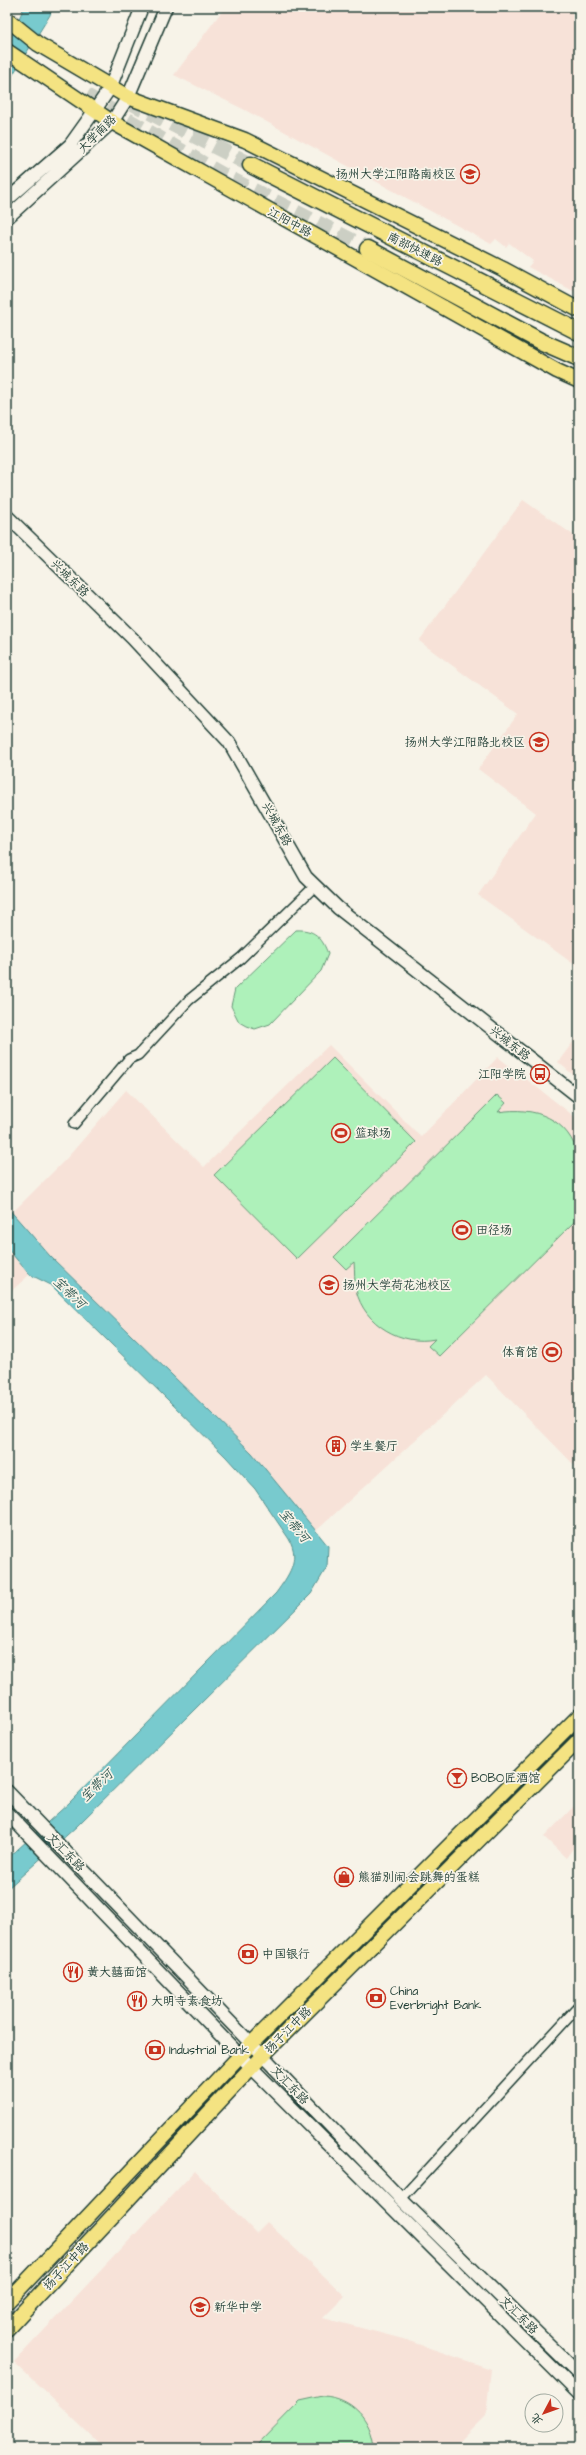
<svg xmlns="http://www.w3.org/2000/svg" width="586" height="2455" font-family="'Architects Daughter','LXGW WenKai TC',sans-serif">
  <rect width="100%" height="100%" fill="#f7f3e8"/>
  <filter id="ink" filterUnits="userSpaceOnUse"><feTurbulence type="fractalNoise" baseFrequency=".025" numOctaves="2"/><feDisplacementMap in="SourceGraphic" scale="8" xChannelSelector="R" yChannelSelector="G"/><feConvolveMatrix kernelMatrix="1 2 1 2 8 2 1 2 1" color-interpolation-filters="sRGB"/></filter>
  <g filter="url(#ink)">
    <path fill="#f7e2d8" d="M225,7H579V294L528,267L533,261L509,243L506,247L496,239L491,244L243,109L174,75Z
      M523,500L579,539V968L478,895L536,813L478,769L518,714L419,641Z
      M579,1034V1080L558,1062Z
      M329,1045L421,1137L498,1057L579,1120V1470L486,1375L316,1531L252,1453L50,1256L7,1295V1218L67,1158L126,1090L204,1167Z
      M579,1801V1840L566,1858L544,1837Z
      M195,2171L256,2233L267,2222L345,2296L323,2318L403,2339L491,2369L486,2415L453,2448H104L14,2362Z"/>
    <path fill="#aef1ba" stroke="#669777" d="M296,930C314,929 322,937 328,954L321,971L270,1024L255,1029L246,1026L239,1022L231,1006L235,989Z
      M333,1058L416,1142L297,1259L214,1175Z
      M497,1095L506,1103L498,1112C535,1106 569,1118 579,1158C583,1176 579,1199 579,1217L439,1356L428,1346L435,1339C402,1346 364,1325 356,1290C354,1281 355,1272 354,1262L346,1269L334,1257Z
      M323,2396C351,2397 372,2419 374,2448H254L300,2401Z"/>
    <path fill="#78cace" stroke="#549290" d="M24,7H52L50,15L7,84V47Z
      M7,1207L50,1256L252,1453L316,1531L328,1546L327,1567L311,1594L77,1826L7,1889V1859L69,1803L276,1593C288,1576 301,1560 289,1539L255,1489L226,1457L51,1285L29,1274L7,1248Z"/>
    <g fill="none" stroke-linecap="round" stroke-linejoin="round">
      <path stroke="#cccfc4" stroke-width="16" stroke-dasharray="16 8" stroke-linecap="butt" d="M86,96L222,175L368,249
        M129,101L251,165"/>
      <g stroke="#1f3d34" stroke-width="12">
        <path id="street" d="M74,1124L129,1059L138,1055L189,1000L241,958L314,887
          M401,2199L579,2006"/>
      </g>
      <g stroke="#1f3d34" stroke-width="15">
        <path id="secondary" d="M7,200L70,145L95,110L110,88L142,7
          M7,218L112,122L128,97L166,7
          M7,516L132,638L229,742L306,877L338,908L579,1097
          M7,1791L401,2199L579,2374
          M7,1813L251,2067L579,2394"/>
      </g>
      <g stroke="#1f3d34" stroke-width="17">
        <path id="primary" d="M7,19L38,44L128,97L245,140L503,269L579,310
          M7,51L112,122L557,371L579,381
          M7,2302L251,2044L579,1716
          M7,2329L262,2056L579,1740"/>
      </g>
      <g stroke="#1f3d34" stroke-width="19">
        <path id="highway" d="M251,165L579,332
          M368,249L540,341L579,358"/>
      </g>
      <use href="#street" stroke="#f7f3e8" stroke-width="9"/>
      <use href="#secondary" stroke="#f7f3e8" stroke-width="12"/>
      <use href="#primary" stroke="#f4e382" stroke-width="14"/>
      <use href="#highway" stroke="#f4e382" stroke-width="16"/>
    </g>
  </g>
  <defs>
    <g id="university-ring" transform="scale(1)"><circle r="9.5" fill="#f7f3e8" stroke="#c8321e" stroke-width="1.5"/><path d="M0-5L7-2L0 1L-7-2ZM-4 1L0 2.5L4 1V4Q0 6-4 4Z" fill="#c8321e"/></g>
    <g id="bus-ring" transform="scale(1)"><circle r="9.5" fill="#f7f3e8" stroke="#c8321e" stroke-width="1.5"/><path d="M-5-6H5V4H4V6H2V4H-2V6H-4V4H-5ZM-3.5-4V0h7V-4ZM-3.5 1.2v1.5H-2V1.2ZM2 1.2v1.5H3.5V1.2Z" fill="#c8321e"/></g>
    <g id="stadium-ring" transform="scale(1)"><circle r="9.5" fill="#f7f3e8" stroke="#c8321e" stroke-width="1.5"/><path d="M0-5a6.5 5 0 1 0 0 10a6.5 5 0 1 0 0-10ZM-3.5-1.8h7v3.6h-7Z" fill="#c8321e"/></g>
    <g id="building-ring" transform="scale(1)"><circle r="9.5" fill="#f7f3e8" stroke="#c8321e" stroke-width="1.5"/><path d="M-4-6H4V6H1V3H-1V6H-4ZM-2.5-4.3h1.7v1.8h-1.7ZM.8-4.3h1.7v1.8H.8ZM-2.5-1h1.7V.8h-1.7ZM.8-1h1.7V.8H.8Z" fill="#c8321e"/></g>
    <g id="bar-ring" transform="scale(1)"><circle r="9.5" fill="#f7f3e8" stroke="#c8321e" stroke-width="1.5"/><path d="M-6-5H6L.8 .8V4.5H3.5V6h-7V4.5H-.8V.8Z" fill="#c8321e"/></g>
    <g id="shop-ring" transform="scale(1)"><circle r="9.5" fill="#f7f3e8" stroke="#c8321e" stroke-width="1.5"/><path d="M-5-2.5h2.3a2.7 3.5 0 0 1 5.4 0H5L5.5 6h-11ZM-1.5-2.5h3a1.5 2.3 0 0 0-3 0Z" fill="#c8321e"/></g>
    <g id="bank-ring" transform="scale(1)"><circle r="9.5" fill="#f7f3e8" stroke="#c8321e" stroke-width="1.5"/><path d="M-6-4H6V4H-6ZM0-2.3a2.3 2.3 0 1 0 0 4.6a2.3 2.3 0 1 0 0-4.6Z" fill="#c8321e"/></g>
    <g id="restaurant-ring" transform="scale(1)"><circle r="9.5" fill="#f7f3e8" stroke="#c8321e" stroke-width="1.5"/><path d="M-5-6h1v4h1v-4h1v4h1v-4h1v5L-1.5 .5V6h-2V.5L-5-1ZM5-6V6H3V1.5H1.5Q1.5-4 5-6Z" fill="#c8321e"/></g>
    <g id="school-ring" transform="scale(1)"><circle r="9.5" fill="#f7f3e8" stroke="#c8321e" stroke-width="1.5"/><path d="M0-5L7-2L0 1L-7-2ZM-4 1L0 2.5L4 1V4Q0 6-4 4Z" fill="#c8321e"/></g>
  </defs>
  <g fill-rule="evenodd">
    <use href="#university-ring" x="470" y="174"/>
    <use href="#university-ring" x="539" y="742"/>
    <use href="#bus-ring" x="540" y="1074"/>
    <use href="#stadium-ring" x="341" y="1133"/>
    <use href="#stadium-ring" x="462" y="1230"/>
    <use href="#university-ring" x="329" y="1285"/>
    <use href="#stadium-ring" x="552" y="1352"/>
    <use href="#building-ring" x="336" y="1446"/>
    <use href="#bar-ring" x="457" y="1778"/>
    <use href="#shop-ring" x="344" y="1877"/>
    <use href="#bank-ring" x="248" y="1954"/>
    <use href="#restaurant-ring" x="73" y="1972"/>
    <use href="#bank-ring" x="376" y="1998"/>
    <use href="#restaurant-ring" x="137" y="2001"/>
    <use href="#bank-ring" x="155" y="2050"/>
    <use href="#school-ring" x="200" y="2307"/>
  </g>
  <g text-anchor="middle" stroke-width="3.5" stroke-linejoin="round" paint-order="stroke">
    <g font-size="12" fill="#1f3d34" stroke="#f7f3e8">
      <text transform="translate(97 134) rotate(-45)" y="4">大学南路</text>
      <text transform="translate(290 222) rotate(29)" y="4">江阳中路</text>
      <text transform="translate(415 249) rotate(27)" y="4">南部快速路</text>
      <text transform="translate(70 578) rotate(44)" y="4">兴城东路</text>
      <text transform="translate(277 824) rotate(61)" y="4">兴城东路</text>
      <text transform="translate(510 1043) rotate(38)" y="4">兴城东路</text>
      <text transform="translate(66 1852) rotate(46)" y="4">文汇东路</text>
      <text transform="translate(288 2030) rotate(-45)" y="4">扬子江中路</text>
      <text transform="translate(290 2085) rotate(46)" y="4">文汇东路</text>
      <text transform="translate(66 2266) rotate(-47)" y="4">扬子江中路</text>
      <text transform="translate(519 2315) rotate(45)" y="4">文汇东路</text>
    </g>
    <g font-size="12" fill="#1f3d34" stroke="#f7f3e8" text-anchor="start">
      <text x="456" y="178" text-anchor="end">扬州大学江阳路南校区</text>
      <text x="525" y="746" text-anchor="end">扬州大学江阳路北校区</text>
      <text x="526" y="1078" text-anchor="end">江阳学院</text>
      <text x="355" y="1137">篮球场</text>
      <text x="476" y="1234">田径场</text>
      <text x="343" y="1289">扬州大学荷花池校区</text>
      <text x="538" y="1356" text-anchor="end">体育馆</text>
      <text x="350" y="1450">学生餐厅</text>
      <text x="471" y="1782">BOBO匠酒馆</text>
      <text x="358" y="1881">熊猫别闹·会跳舞的蛋糕</text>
      <text x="262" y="1958">中国银行</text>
      <text x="87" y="1976">黄大囍面馆</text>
      <text x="390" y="1995">China<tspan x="390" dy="14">Everbright Bank</tspan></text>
      <text x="151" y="2005">大明寺素食坊</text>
      <text x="169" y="2054">Industrial Bank</text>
      <text x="214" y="2311">新华中学</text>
    </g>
    <g font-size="13" font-style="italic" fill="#315953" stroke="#f7f3e8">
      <text transform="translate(70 1292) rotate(44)" y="5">宝带河</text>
      <text transform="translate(295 1525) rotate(50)" y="5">宝带河</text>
      <text transform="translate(96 1785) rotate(-44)" y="5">宝带河</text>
    </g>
  </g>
  <rect width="586" height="2455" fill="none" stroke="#f7f3e8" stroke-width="24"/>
  <rect x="12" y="12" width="562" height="2431" fill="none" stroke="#1f3d34" stroke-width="1.5" filter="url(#ink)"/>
  <g transform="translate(544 2413) rotate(229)"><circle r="19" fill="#f7f3e8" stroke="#a1aaa0"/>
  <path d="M0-3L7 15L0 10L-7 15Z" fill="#c8321e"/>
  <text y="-6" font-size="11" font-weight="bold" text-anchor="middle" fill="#1f3d34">北</text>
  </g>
</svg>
